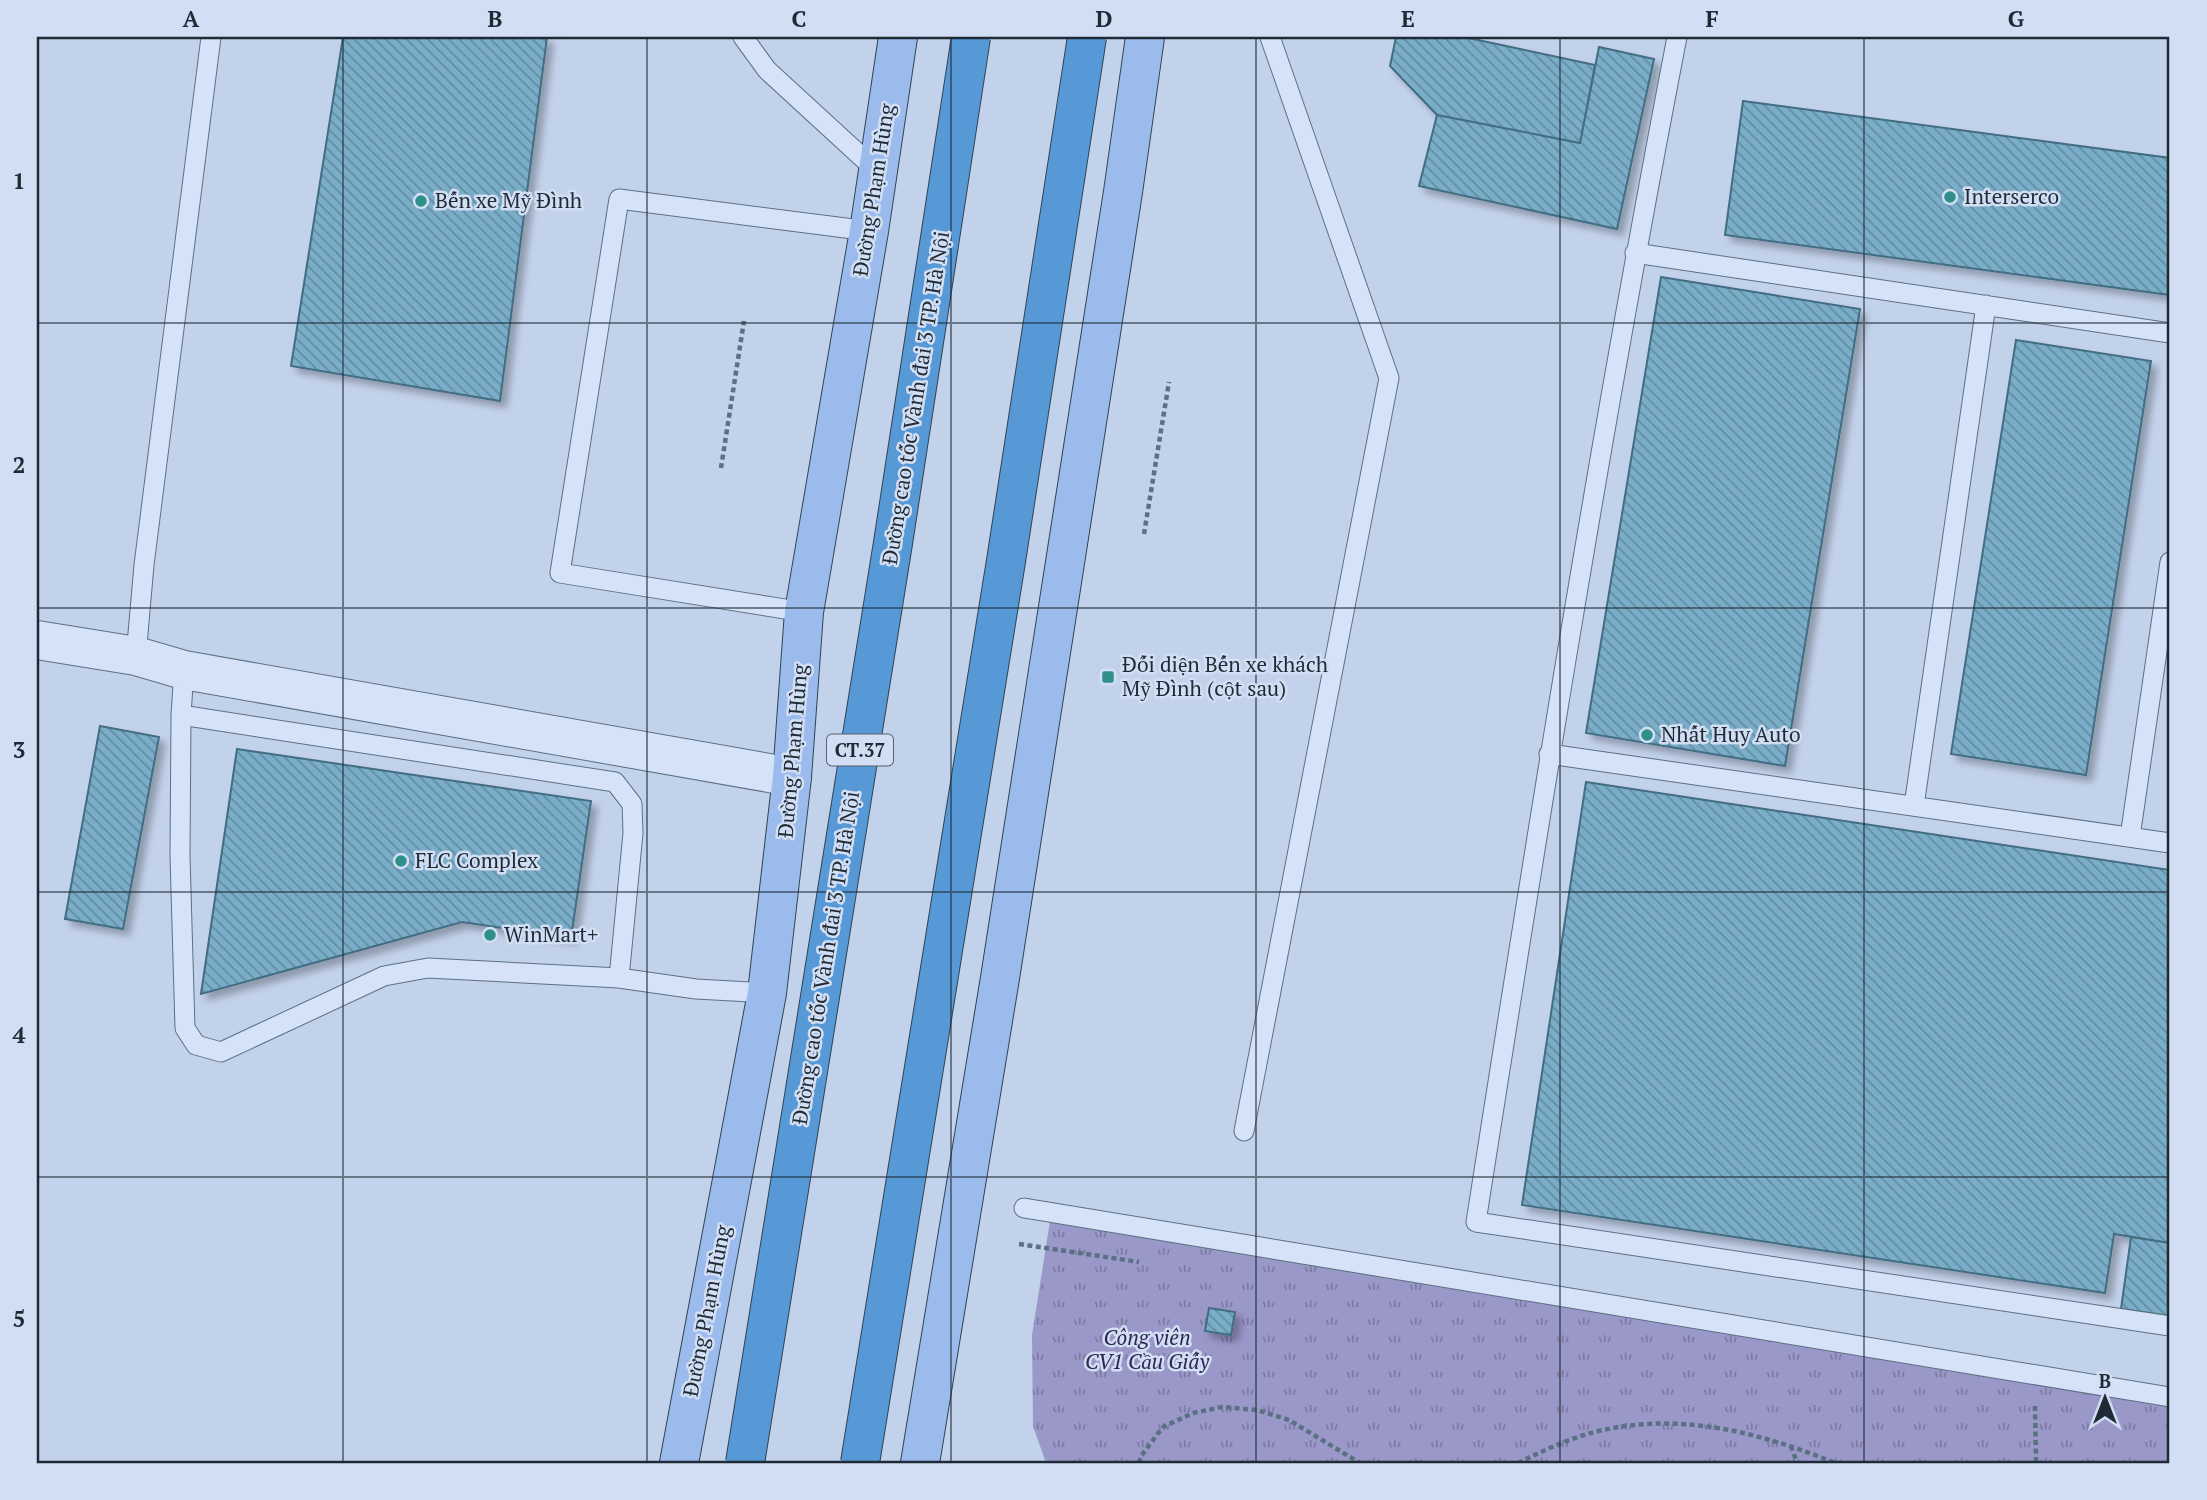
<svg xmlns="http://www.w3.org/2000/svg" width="2207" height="1500" font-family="'PT Serif',serif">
  <defs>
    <pattern id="park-tufts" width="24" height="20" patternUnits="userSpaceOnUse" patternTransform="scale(1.75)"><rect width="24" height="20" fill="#9a97c9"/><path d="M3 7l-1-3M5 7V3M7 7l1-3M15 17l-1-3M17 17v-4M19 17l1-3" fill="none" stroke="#7d7ba4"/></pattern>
    <pattern id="building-back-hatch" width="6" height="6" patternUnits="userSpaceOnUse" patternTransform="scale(1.75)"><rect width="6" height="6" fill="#7aadc8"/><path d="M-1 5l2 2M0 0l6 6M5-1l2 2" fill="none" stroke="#638da3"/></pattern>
    <filter id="shadow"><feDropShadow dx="6" dy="6" stdDeviation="3.5" flood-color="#0004"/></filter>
  </defs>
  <rect width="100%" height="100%" fill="#c3d2eb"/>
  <path fill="url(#park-tufts)" d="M1050,1221L2170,1400V1463H1046L1033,1426L1032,1335Z"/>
  <path fill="url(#building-back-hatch)" stroke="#426d82" stroke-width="2" filter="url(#shadow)" d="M343,37H547L500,401L291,366Z
    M1396,37H1464L1595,65L1580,143L1437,115L1390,66Z
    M1599,47L1654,59L1617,229L1419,186L1437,115L1580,143Z
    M1743,101L2170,158V295L1725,235Z
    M1661,277L1860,309L1785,766L1586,733Z
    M2016,340L2151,361L2086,775L1951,754Z
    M100,726L159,737L123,929L65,919Z
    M237,749L591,801L571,938L462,922L201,994Z
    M1586,782L2170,870V1243L2114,1234L2105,1293L1522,1205Z
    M2131,1237L2170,1243V1316L2121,1309Z
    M1209,1308L1235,1312L1231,1335L1205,1331Z"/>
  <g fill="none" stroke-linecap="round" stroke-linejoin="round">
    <g stroke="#5a7184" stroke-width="21">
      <path id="service" d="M743,37L767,70L877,171
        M1677,37C1601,430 1538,826 1476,1222L2170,1326
        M1635,253L2170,333
        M804,612L560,573L619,199L869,231
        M136,656L144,565L211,37
        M184,670L181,715L180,856L185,1028L196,1045L221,1052L384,976L428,968L619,978L696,989L767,993
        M181,715L615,782L632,804L633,833L619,978
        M1549,754L2170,843
        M1914,806L1986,305
        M2130,837L2170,562
        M1244,1131L1389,378L1270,37
        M1024,1208L2170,1397"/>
    </g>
    <g stroke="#5a7184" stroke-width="40">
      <path id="minor" d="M37,640L136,656L184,670L792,777"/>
    </g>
    <g stroke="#2f4452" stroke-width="40">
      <path id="primary" d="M679,1463L767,993L792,777L804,612L869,231L898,37
        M920,1463L1000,978L1123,192L1145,37"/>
    </g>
    <path stroke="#5a7184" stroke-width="4.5" stroke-dasharray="5 3.5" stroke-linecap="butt" d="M721,468L744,321
      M1144,534L1169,382
      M1019,1244L1139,1262
      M2035,1406L2036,1463
      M1791,1446L1797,1463
      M1139,1463L1141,1456L1163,1427L1193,1413L1222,1407L1257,1410L1289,1420L1360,1463
      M1518,1463C1547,1449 1576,1435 1608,1429C1686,1413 1764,1434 1835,1463"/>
    <use href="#service" stroke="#d5e2f7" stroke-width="19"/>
    <use href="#minor" stroke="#d5e2f7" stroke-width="38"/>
    <use href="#primary" stroke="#9cbbed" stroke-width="38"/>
    <g stroke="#2f4452" stroke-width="40" stroke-linecap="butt">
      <path id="motorway-bridge" d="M745,1463L893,543L971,37
        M860,1463L1006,561L1087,37"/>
    </g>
    <use href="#motorway-bridge" stroke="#5798d7" stroke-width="38"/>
  </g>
  <path fill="none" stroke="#1e2b35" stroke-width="2" stroke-opacity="0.55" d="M343,37V1463M647,37V1463M951,37V1463M1256,37V1463M1560,37V1463M1864,37V1463M37,323H2170M37,608H2170M37,892H2170M37,1177H2170"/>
  <g fill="#2e9089" stroke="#d2def3" stroke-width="2.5">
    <circle cx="1950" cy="197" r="7"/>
    <circle cx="421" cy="201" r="7"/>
    <rect x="1101" y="670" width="14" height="14" rx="3.5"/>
    <circle cx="1647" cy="735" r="7"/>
    <circle cx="401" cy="861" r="7"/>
    <circle cx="490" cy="935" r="7"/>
  </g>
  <g text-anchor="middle" stroke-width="5" stroke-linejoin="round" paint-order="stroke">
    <rect fill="#d2def3" stroke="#54616e" stroke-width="2" x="827" y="734.5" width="66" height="31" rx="5"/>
    <g font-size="19" font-weight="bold" fill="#1e2b35">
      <text x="860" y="757">CT.37</text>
    </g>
    <g font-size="21" fill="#1e2b35" stroke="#d2def3">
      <text transform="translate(874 190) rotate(-81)" y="7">Đường Phạm Hùng</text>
      <text transform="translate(916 398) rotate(-81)" y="7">Đường cao tốc Vành đai 3 TP. Hà Nội</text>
      <text transform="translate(793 751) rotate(-85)" y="7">Đường Phạm Hùng</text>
      <text transform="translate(826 958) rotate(-81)" y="7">Đường cao tốc Vành đai 3 TP. Hà Nội</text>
      <text transform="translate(707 1311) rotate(-79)" y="7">Đường Phạm Hùng</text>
    </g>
    <g font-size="21" fill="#1e2b35" stroke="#d2def3" text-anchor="start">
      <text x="1964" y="204">Interserco</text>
      <text x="435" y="208">Bến xe Mỹ Đình</text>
      <text x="1122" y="672">Đối diện Bến xe khách<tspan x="1122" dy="24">Mỹ Đình (cột sau)</tspan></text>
      <text x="1661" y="742">Nhất Huy Auto</text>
      <text x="415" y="868">FLC Complex</text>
      <text x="504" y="942">WinMart+</text>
    </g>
    <g font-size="21" font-style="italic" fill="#2d2650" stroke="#d2def3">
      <text x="1147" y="1345">Công viên<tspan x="1147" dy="24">CV1 Cầu Giấy</tspan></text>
    </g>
  </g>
  <rect width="2207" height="1500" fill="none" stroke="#d2def3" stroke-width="77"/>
  <g transform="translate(2105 1398)" stroke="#d2def3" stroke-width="5" paint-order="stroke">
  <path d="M0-5L12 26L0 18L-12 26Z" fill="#1e2b35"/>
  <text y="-10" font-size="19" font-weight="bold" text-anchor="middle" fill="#1e2b35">B</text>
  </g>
  <rect x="38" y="38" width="2130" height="1424" fill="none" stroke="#1e2b35" stroke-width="2.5"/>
  <g font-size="23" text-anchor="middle" font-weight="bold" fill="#1e2b35">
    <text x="191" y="27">A</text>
    <text x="495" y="27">B</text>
    <text x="799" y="27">C</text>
    <text x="1104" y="27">D</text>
    <text x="1408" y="27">E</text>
    <text x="1712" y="27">F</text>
    <text x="2016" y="27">G</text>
    <text x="19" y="189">1</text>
    <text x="19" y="473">2</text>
    <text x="19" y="758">3</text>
    <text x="19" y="1043">4</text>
    <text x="19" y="1327">5</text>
  </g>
</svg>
